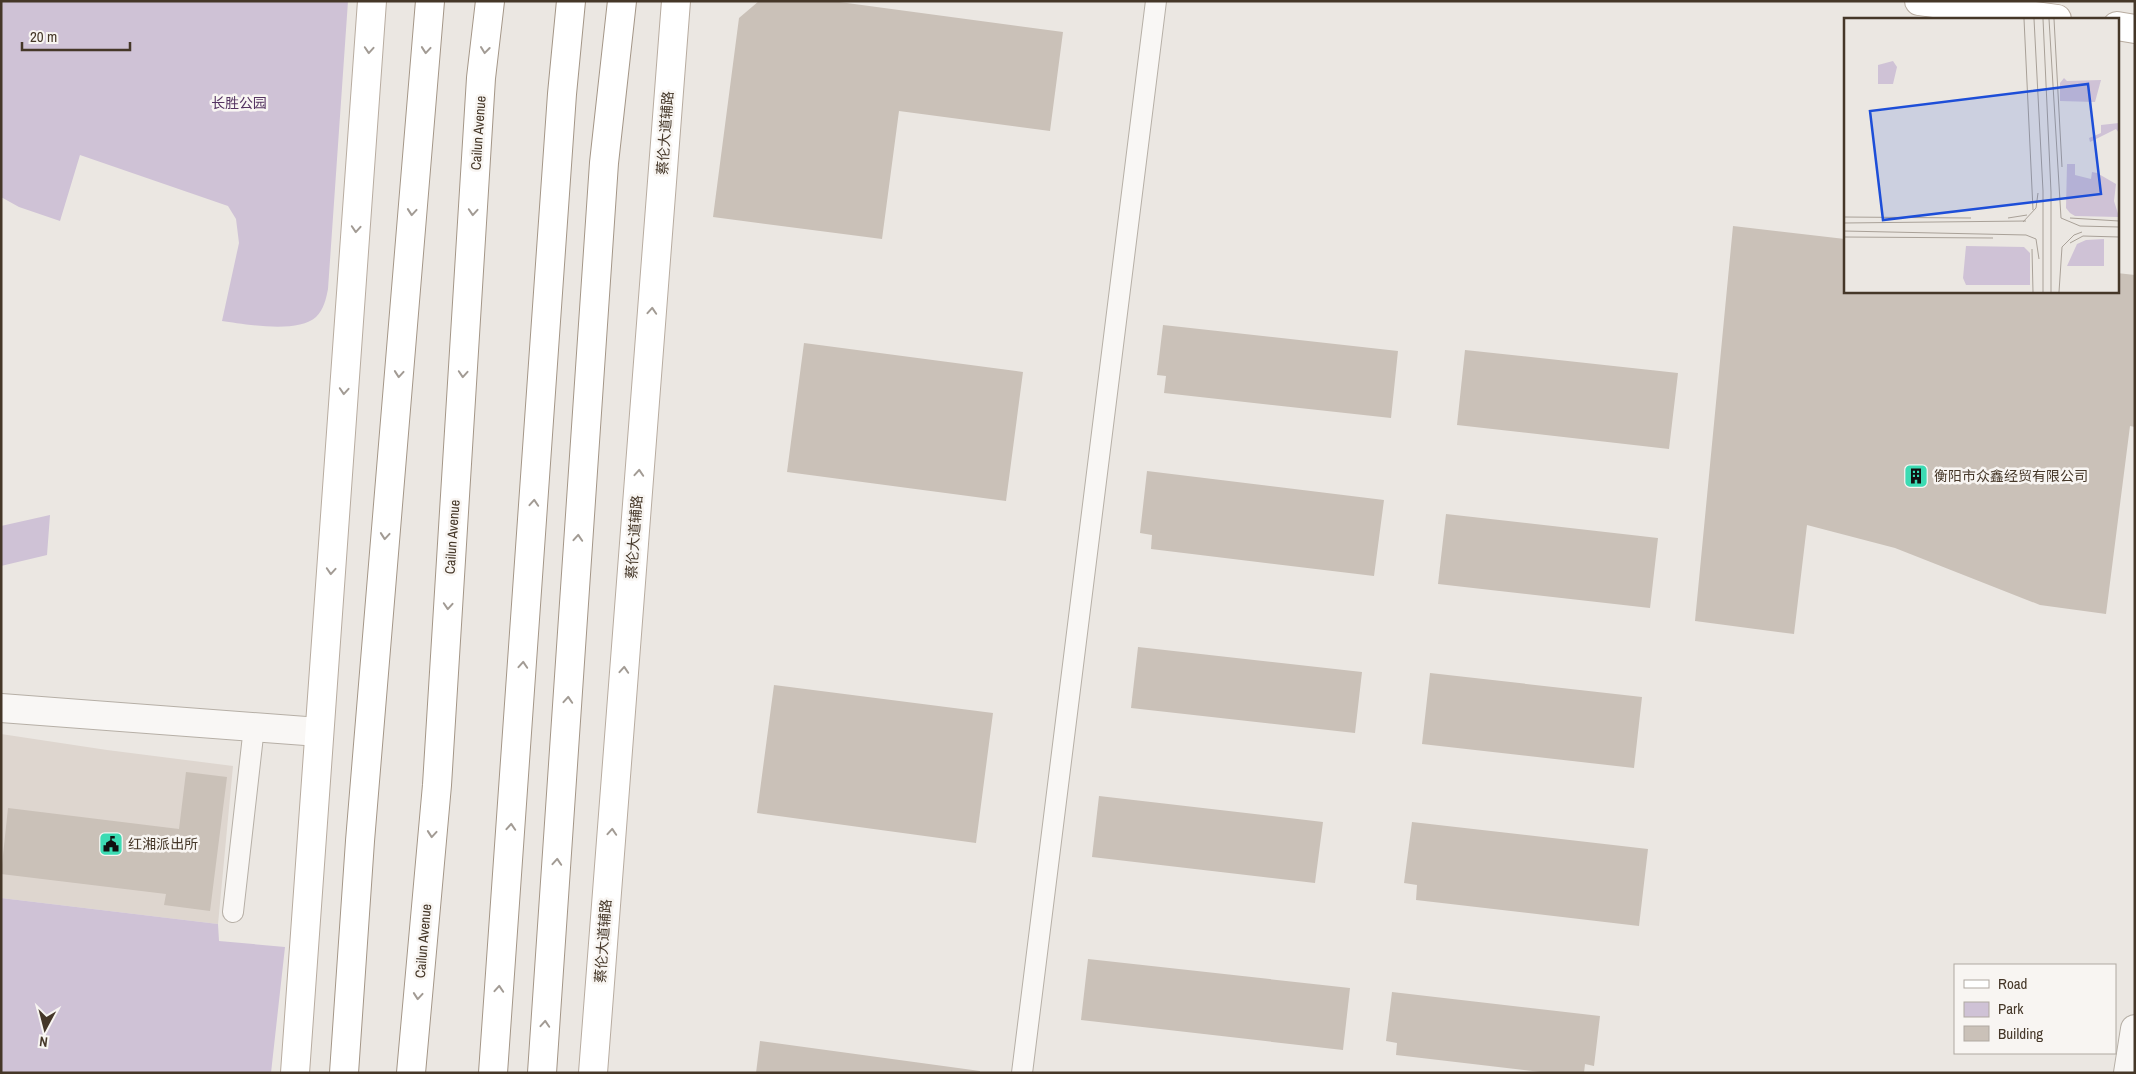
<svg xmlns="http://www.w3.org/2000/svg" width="2136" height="1074" font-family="'Archivo Narrow','Noto Sans SC',sans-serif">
  <rect width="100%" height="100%" fill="#ebe7e2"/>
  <path fill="#ded6cf" d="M1,734L107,750L233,766L218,924L1,898Z"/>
  <path fill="#cfc2d6" d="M1,1H348L328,289C326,299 324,309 316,317C298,334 244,324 222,321L239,243L236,219L228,206L80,155L60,221L19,207L1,197Z
    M50,515L47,555L1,566V526Z
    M1,898L218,924L219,941L285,947L271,1073H1Z"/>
  <path fill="#cac1b8" d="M759,1H832L1063,32L1050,131L899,111L882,239L713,217L739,18Z
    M1733,226L1845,239V291H2117V273L2135,275V427L2130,426L2106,614L2040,605L1895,548L1807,525L1794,634L1695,621Z
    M1163,325L1398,351L1391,418L1164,393L1166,376L1157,375Z
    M804,343L1023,372L1006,501L787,472Z
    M1465,350L1678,373L1669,449L1457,425Z
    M1147,471L1384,500L1374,576L1151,549L1152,535L1140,533Z
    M1446,514L1658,538L1650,608L1438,584Z
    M1138,647L1362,672L1355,733L1131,708Z
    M1430,673L1642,697L1634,768L1422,744Z
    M774,685L993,713L976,843L757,813Z
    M186,772L227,777L210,911L164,905L166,894L1,874L8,808L179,829Z
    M1099,796L1323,822L1315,883L1092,857Z
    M1412,822L1648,849L1639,926L1416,900L1417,885L1404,883Z
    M1088,959L1350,988L1343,1050L1081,1020Z
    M1392,992L1600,1016L1594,1066L1585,1064L1584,1073H1549L1396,1055L1397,1043L1386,1041Z
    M760,1041L980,1071V1073H756Z"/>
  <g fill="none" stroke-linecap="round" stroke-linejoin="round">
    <g stroke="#b6afa6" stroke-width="22">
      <path id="service" d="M233,912L254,727
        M1022,1073L1156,1"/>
    </g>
    <g stroke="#b6afa6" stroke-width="30">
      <path id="minor" d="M1,708L319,732"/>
    </g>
    <g stroke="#b6afa6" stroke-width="30">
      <path id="tertiary" d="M2128,1073L2135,1029"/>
    </g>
    <g stroke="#b8aca0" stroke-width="30">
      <path id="primary" d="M1919,1L2057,19
        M2117,26L2135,29
        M295,1073L372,1
        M593,1073L676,1"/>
    </g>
    <g stroke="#a49687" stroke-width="30">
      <path id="trunk" d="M344,1073L360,841L430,1
        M411,1073L437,785L481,78L490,1
        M493,1073L562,94L571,1
        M542,1073L604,163L622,1"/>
    </g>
    <use href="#service" stroke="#f9f7f5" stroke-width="20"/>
    <use href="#minor" stroke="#f9f7f5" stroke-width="28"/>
    <use href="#tertiary" stroke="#f9f7f5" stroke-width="28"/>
    <use href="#primary" stroke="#fff" stroke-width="28"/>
    <use href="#trunk" stroke="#fff" stroke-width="28"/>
  </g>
  <defs><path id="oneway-chevron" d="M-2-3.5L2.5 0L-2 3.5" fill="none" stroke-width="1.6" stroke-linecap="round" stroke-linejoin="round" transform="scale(1.25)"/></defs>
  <g stroke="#a29b94">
    <use href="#oneway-chevron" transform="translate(369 50) rotate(94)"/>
    <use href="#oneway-chevron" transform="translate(426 50) rotate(95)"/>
    <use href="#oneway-chevron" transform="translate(485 50) rotate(97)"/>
    <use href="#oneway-chevron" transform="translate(412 212) rotate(95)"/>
    <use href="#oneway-chevron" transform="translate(473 212) rotate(94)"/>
    <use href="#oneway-chevron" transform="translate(356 229) rotate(94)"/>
    <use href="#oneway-chevron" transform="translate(652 311) rotate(-86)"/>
    <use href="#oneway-chevron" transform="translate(399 374) rotate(95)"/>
    <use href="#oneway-chevron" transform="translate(463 374) rotate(94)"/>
    <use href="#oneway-chevron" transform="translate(344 391) rotate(94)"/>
    <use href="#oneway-chevron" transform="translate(639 473) rotate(-86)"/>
    <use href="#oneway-chevron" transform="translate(534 503) rotate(-86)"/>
    <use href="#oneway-chevron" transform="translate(385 536) rotate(95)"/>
    <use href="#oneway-chevron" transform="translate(578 538) rotate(-86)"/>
    <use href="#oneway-chevron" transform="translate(331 571) rotate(94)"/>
    <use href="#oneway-chevron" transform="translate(448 606) rotate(94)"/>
    <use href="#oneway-chevron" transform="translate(523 665) rotate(-86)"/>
    <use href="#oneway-chevron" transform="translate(624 670) rotate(-86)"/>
    <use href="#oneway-chevron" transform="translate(568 700) rotate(-86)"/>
    <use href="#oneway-chevron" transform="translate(511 827) rotate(-86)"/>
    <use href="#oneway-chevron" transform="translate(612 832) rotate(-86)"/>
    <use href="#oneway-chevron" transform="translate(432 834) rotate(95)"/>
    <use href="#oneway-chevron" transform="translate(557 862) rotate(-86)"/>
    <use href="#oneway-chevron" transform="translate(499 989) rotate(-86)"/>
    <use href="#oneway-chevron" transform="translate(418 996) rotate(95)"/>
    <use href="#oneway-chevron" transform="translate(545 1024) rotate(-86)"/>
  </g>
  <defs>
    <g id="building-square" transform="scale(1.25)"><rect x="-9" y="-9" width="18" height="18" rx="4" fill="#3cdbb3" stroke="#f8f5f2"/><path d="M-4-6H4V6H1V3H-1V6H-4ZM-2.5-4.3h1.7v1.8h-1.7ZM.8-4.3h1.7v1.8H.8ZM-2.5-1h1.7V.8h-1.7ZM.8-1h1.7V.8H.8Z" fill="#111"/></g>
    <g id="civic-square" transform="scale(1.25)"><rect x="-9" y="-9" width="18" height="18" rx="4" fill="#3cdbb3" stroke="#f8f5f2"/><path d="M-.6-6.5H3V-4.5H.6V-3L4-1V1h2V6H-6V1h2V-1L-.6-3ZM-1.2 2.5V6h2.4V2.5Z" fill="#111"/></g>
  </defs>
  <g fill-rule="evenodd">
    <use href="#building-square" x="1916" y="476"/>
    <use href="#civic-square" x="111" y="844"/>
  </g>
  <g text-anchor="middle" stroke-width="5" stroke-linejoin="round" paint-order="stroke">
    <g font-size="14" fill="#553462" stroke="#f8f5f2">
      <text x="239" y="108">长胜公园</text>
    </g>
    <g font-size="14" fill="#453728" stroke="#f8f5f2">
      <text transform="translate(478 133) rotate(-86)" y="5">Cailun Avenue</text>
      <text transform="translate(665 133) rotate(-86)" y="5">蔡伦大道辅路</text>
      <text transform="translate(452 537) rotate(-86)" y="5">Cailun Avenue</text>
      <text transform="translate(634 537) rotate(-86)" y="5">蔡伦大道辅路</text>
      <text transform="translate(423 941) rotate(-85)" y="5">Cailun Avenue</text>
      <text transform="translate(603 941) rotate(-86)" y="5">蔡伦大道辅路</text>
    </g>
    <g font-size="14" fill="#453728" stroke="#f8f5f2" text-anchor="start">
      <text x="1934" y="481">衡阳市众鑫经贸有限公司</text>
      <text x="128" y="849">红湘派出所</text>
    </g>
  </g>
  <g transform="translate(1844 18)">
    <rect width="275" height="275" fill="#ebe7e2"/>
    <path d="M49,43L53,49L49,66H34V47ZM220,60L223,63L257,62L251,84L216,83V65ZM275,105V115L272,111L246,124L245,120L257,115V107ZM223,146H231V157L247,161L248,154L253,155L272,166L270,183L275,199L231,198L226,195L222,190ZM260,221V248H223L233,226L242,222ZM122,228L180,229L186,235V267H122L119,260Z" fill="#cfc2d6"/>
    <path fill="none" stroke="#a9a198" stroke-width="1" d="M180,1L189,192M190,1L199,173V274M199,1L207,174V274M205,1L217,200L236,208L275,209M210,1L218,149M0,199L127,200M164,200L183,197M226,200L275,203M179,204L192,190L194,175M0,205L182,203M0,213L182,217L192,221L195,241M0,219L149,220M226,225L239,218L275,219M188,231L189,274M215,274L218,229L230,217L238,214"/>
    <path fill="#1d4ed8" fill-opacity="0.15" stroke="#1d4ed8" stroke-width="2.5" d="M244,66L257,176L39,202L26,93Z"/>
    <rect width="275" height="275" fill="none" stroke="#453728" stroke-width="2.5"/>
  </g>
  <rect width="2136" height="1074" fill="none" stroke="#453728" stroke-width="5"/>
  <rect x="1954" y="964" width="162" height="90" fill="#f8f5f2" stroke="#b0a9a1"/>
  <rect x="1964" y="980" width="25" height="8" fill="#ffffff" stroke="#b0a9a1"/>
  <text x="1998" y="989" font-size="15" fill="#453728">Road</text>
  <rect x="1964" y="1002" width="25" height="15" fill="#cfc2d6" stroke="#b0a9a1"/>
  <text x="1998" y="1014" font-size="15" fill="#453728">Park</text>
  <rect x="1964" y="1026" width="25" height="15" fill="#cac1b8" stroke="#b0a9a1"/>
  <text x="1998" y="1039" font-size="15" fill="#453728">Building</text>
  <g transform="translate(45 1029) rotate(187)" stroke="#f8f5f2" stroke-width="4" paint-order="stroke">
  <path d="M0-4L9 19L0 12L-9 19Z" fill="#453728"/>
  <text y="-8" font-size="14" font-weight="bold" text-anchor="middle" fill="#453728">N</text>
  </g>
  <path d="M22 42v8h108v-8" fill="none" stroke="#453728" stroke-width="2.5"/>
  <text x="30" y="42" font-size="15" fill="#453728" stroke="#f8f5f2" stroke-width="4" paint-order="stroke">20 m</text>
</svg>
